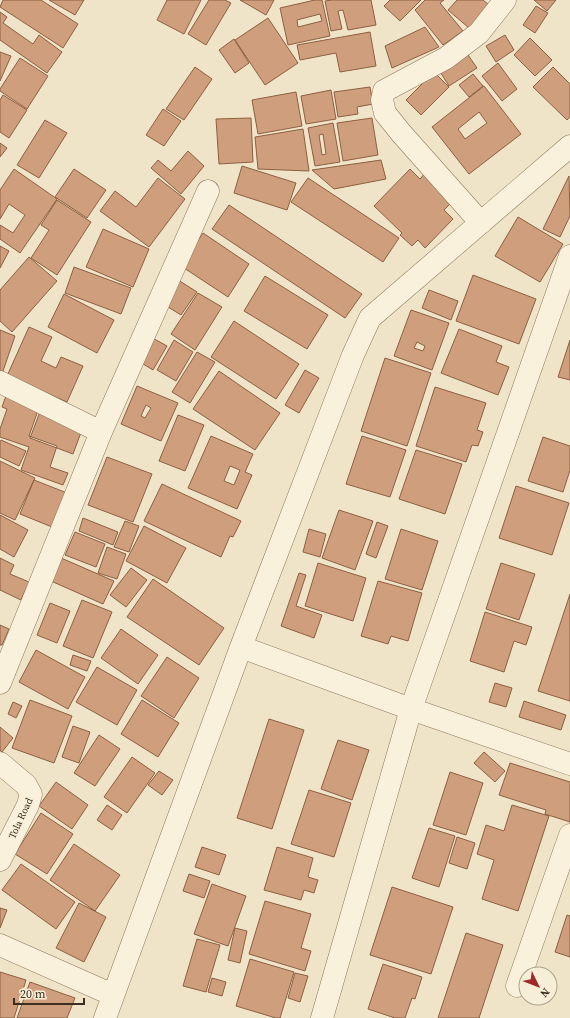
<svg xmlns="http://www.w3.org/2000/svg" width="570" height="1018" font-family="'Source Serif 4',serif">
  <rect width="100%" height="100%" fill="#f0e4c8"/>
  <path fill="#cf9f7d" stroke="#8d5f41" fill-rule="evenodd" d="M3,0H41L78,24L63,48L0,7Z
    M49,0H84L75,15Z
    M167,0H201L184,34L157,20Z
    M209,0H225L231,3L206,45L188,34Z
    M240,0H274L266,15Z
    M315,0H322L330,36L288,45L280,8ZM320,14L322,21L298,27L297,20Z
    M332,0H371L376,25L348,30L343,10L338,11L342,29L331,31L325,1Z
    M390,0H421L400,21L384,6Z
    M425,0H444L440,3L463,31L443,45L415,10Z
    M457,0H483L489,5L469,28L448,10Z
    M534,0H556L547,11Z
    M536,6L548,13L535,33L523,25Z
    M0,12L7,17L3,23L33,44L39,35L62,52L47,73L0,40Z
    M268,18L298,63L265,85L235,40Z
    M425,27L439,47L392,68L385,46Z
    M370,32L376,66L340,72L336,53L300,60L297,45Z
    M505,35L514,50L496,62L486,46Z
    M530,38L552,60L535,76L514,55Z
    M234,39L249,63L235,73L219,50Z
    M464,49L477,68L449,86L437,67Z
    M0,52L11,56L0,81Z
    M20,58L48,76L27,109L0,91V89Z
    M498,63L517,89L502,101L482,76Z
    M195,67L212,79L184,120L166,109Z
    M553,67L570,84V117L567,120L533,87Z
    M434,72L449,87L421,115L406,100Z
    M473,74L483,86L469,97L459,85Z
    M484,86L521,134L469,174L432,127ZM479,112L487,123L465,139L458,129Z
    M370,87L373,104L357,107L358,114L338,117L334,92Z
    M331,90L336,119L306,124L301,96Z
    M296,92L302,126L258,134L252,100Z
    M3,95L27,110L9,138L0,132V100Z
    M163,109L181,121L164,146L146,135Z
    M251,118L253,162L219,164L216,119Z
    M372,118L378,155L343,161L337,123Z
    M45,120L67,133L39,178L17,165Z
    M333,123L340,162L315,166L308,128ZM323,134L326,154L322,155L319,135Z
    M303,129L309,171L258,169L255,137Z
    M0,143L7,148L0,157Z
    M188,151L204,166L181,194L151,168L158,160L171,171Z
    M381,160L386,179L334,189L312,170Z
    M242,166L296,183L287,210L234,193Z
    M14,169L57,199L20,253L0,239V225L13,233L25,215L9,204L0,219V190Z
    M74,169L106,190L87,218L55,197Z
    M410,169L420,179L426,172L454,200L444,210L453,219L425,248L418,240L412,246L400,235L402,233L374,206Z
    M569,176L570,216L560,237L543,229Z
    M158,178L185,199L149,247L100,211L115,191L136,207Z
    M308,178L399,238L383,262L291,202Z
    M57,200L91,222L57,275L31,258L49,230L41,225Z
    M229,205L362,294L345,318L212,229Z
    M518,217L563,244L540,282L495,256Z
    M103,229L149,249L133,287L86,267Z
    M203,233L249,264L228,297L181,266Z
    M0,246L9,251L0,268Z
    M29,257L57,281L12,332L0,321V290Z
    M74,267L131,288L121,314L65,293Z
    M473,275L536,299L519,344L456,321Z
    M265,276L328,315L307,349L244,311Z
    M175,278L197,292L181,315L160,302Z
    M429,290L458,301L451,320L422,308Z
    M198,293L222,307L195,350L171,334Z
    M64,294L114,320L97,353L48,327Z
    M411,310L449,323L432,370L394,356ZM417,342L425,346L423,351L414,348Z
    M234,321L299,364L276,399L211,357Z
    M29,327L52,337L41,361L56,368L61,357L83,366L67,402L7,376Z
    M459,329L502,346L496,362L509,367L498,395L441,373Z
    M0,330L15,336L2,374L0,373Z
    M149,336L167,346L153,370L135,359Z
    M174,340L193,352L176,381L157,370Z
    M570,340V380L558,377Z
    M197,352L215,362L190,403L172,392Z
    M385,358L431,373L407,446L361,431Z
    M305,370L319,378L299,413L285,405Z
    M219,371L280,413L255,450L193,409Z
    M137,386L178,403L161,441L121,424ZM146,405L151,408L145,418L141,416Z
    M435,387L486,403L477,430L483,432L478,446L472,445L466,462L416,446Z
    M7,393L40,405L29,436L57,446L50,467L68,473L63,485L21,470L29,447L0,437V429L7,409L2,407Z
    M40,412L83,427L73,454L30,438Z
    M178,415L204,425L185,471L159,461Z
    M211,436L253,454L245,472L252,475L237,509L188,488ZM230,466L240,470L234,485L224,481Z
    M362,436L406,450L390,497L346,484Z
    M543,437L570,446V470L563,492L528,481Z
    M1,440L26,451L19,466L0,457V442Z
    M416,450L462,464L445,514L399,499Z
    M107,457L152,474L133,522L88,505Z
    M0,461L35,478L15,520L0,513Z
    M34,480L67,493L52,527L20,514Z
    M162,484L241,521L233,537L230,536L221,557L144,521Z
    M516,486L569,503L552,555L499,538Z
    M339,510L373,521L355,570L322,558Z
    M0,515L28,530L14,557L0,549Z
    M83,518L118,532L113,545L79,531Z
    M125,521L139,526L129,552L114,547Z
    M377,522L388,526L376,558L366,554Z
    M144,526L186,548L167,583L126,561Z
    M309,529L326,534L320,557L303,552Z
    M401,529L438,541L422,590L385,579Z
    M75,532L105,544L96,567L65,555Z
    M107,547L126,554L117,579L98,573Z
    M0,558L14,565L10,574L29,582L21,600L0,590Z
    M61,558L114,581L103,604L51,581Z
    M318,563L366,578L353,621L305,606Z
    M501,563L535,574L519,620L486,609Z
    M131,568L147,580L126,607L110,595Z
    M299,573L306,575L296,606L322,615L314,638L281,626Z
    M153,579L224,628L199,665L127,617Z
    M378,581L422,593L408,641L391,636L388,644L361,636Z
    M570,594V701L538,691Z
    M82,600L112,612L93,658L63,646Z
    M50,603L70,611L57,643L37,635Z
    M485,612L532,627L526,645L514,641L504,672L470,661Z
    M0,625L9,629L2,645H0Z
    M121,629L158,655L138,684L101,658Z
    M36,650L85,677L68,709L19,682Z
    M73,655L91,661L87,671L70,665Z
    M167,657L199,678L174,718L141,696Z
    M97,667L137,690L117,725L76,702Z
    M495,683L512,688L506,707L489,702Z
    M30,700L72,716L54,763L12,748Z
    M142,700L179,723L158,757L121,734Z
    M524,701L566,715L561,730L519,717Z
    M13,702L22,706L16,718L8,714Z
    M269,719L304,730L272,829L237,818Z
    M73,726L90,732L79,763L62,757Z
    M0,727L13,738L2,752L0,750Z
    M99,735L120,749L95,786L74,773Z
    M338,740L369,750L352,800L321,789Z
    M484,752L505,771L495,782L474,763Z
    M132,757L155,773L127,813L104,797Z
    M510,763L570,782V822L545,814L546,810L499,795Z
    M159,771L173,780L162,795L148,785Z
    M450,772L483,783L466,835L433,825Z
    M56,782L88,805L72,829L39,806Z
    M309,790L351,803L334,857L291,844Z
    M107,805L122,815L112,830L97,820Z
    M512,805L549,816L518,911L482,899L494,860L477,854L486,825L504,831Z
    M41,813L73,834L47,874L15,854Z
    M429,828L455,836L439,887L412,878Z
    M457,837L475,843L467,869L449,863Z
    M74,844L120,875L95,911L50,880Z
    M202,847L226,855L219,875L195,867Z
    M277,847L313,858L308,877L318,880L314,893L304,890L301,900L264,890Z
    M21,864L75,902L56,929L2,890Z
    M189,874L210,881L204,898L183,891Z
    M212,884L246,896L228,946L194,934Z
    M392,887L453,907L431,974L370,955Z
    M265,901L311,914L301,948L311,951L305,971L249,954Z
    M79,903L106,917L84,962L56,948Z
    M0,908L7,910L0,928Z
    M567,915L570,916V957L555,952Z
    M235,928L247,931L240,963L228,960Z
    M466,933L503,945L479,1018H438Z
    M197,939L220,945L206,992L183,986Z
    M250,959L294,972L280,1018H276L236,1006Z
    M383,964L422,977L415,999L412,998L405,1018H395L368,1009Z
    M0,972L26,980L14,1018H0Z
    M295,973L308,976L300,1002L288,998Z
    M212,978L226,982L222,996L208,992Z
    M30,982L75,998L67,1018H17Z"/>
  <g fill="none" stroke-linecap="round" stroke-linejoin="round">
    <g stroke="#8d765c" stroke-width="23">
      <path id="minor" d="M481,223L401,133L385,113L382,100L384,91L446,58L479,33L505,0
        M0,382L101,432
        M241,647L411,709L570,764
        M0,683L101,432L208,191
        M0,763L26,785L31,794L28,805L0,860
        M0,945L113,995
        M517,986L570,835
        M105,1018L241,647L353,355L370,318L570,146
        M322,1018L411,709L570,256"/>
    </g>
    <use href="#minor" stroke="#faf1dc" stroke-width="22"/>
  </g>
  <g text-anchor="middle" stroke-width="3" stroke-linejoin="round" paint-order="stroke">
    <g font-size="10" fill="#3d2e20" stroke="#f7eed8">
      <text transform="translate(20 818) rotate(-65)" y="4">Tola Road</text>
    </g>
  </g>
  <g transform="translate(538 986) rotate(133)"><circle r="19" fill="#f7eed8" stroke="#ada18e"/>
  <path d="M0-3L7 15L0 10L-7 15Z" fill="#9e2a2b"/>
  <text y="-6" font-size="11" font-weight="bold" text-anchor="middle" fill="#3d2e20">N</text>
  </g>
  <path d="M14 998v6h70v-6" fill="none" stroke="#3d2e20" stroke-width="2"/>
  <text x="20" y="998" font-size="12" fill="#3d2e20" stroke="#f7eed8" stroke-width="3" paint-order="stroke">20 m</text>
</svg>
